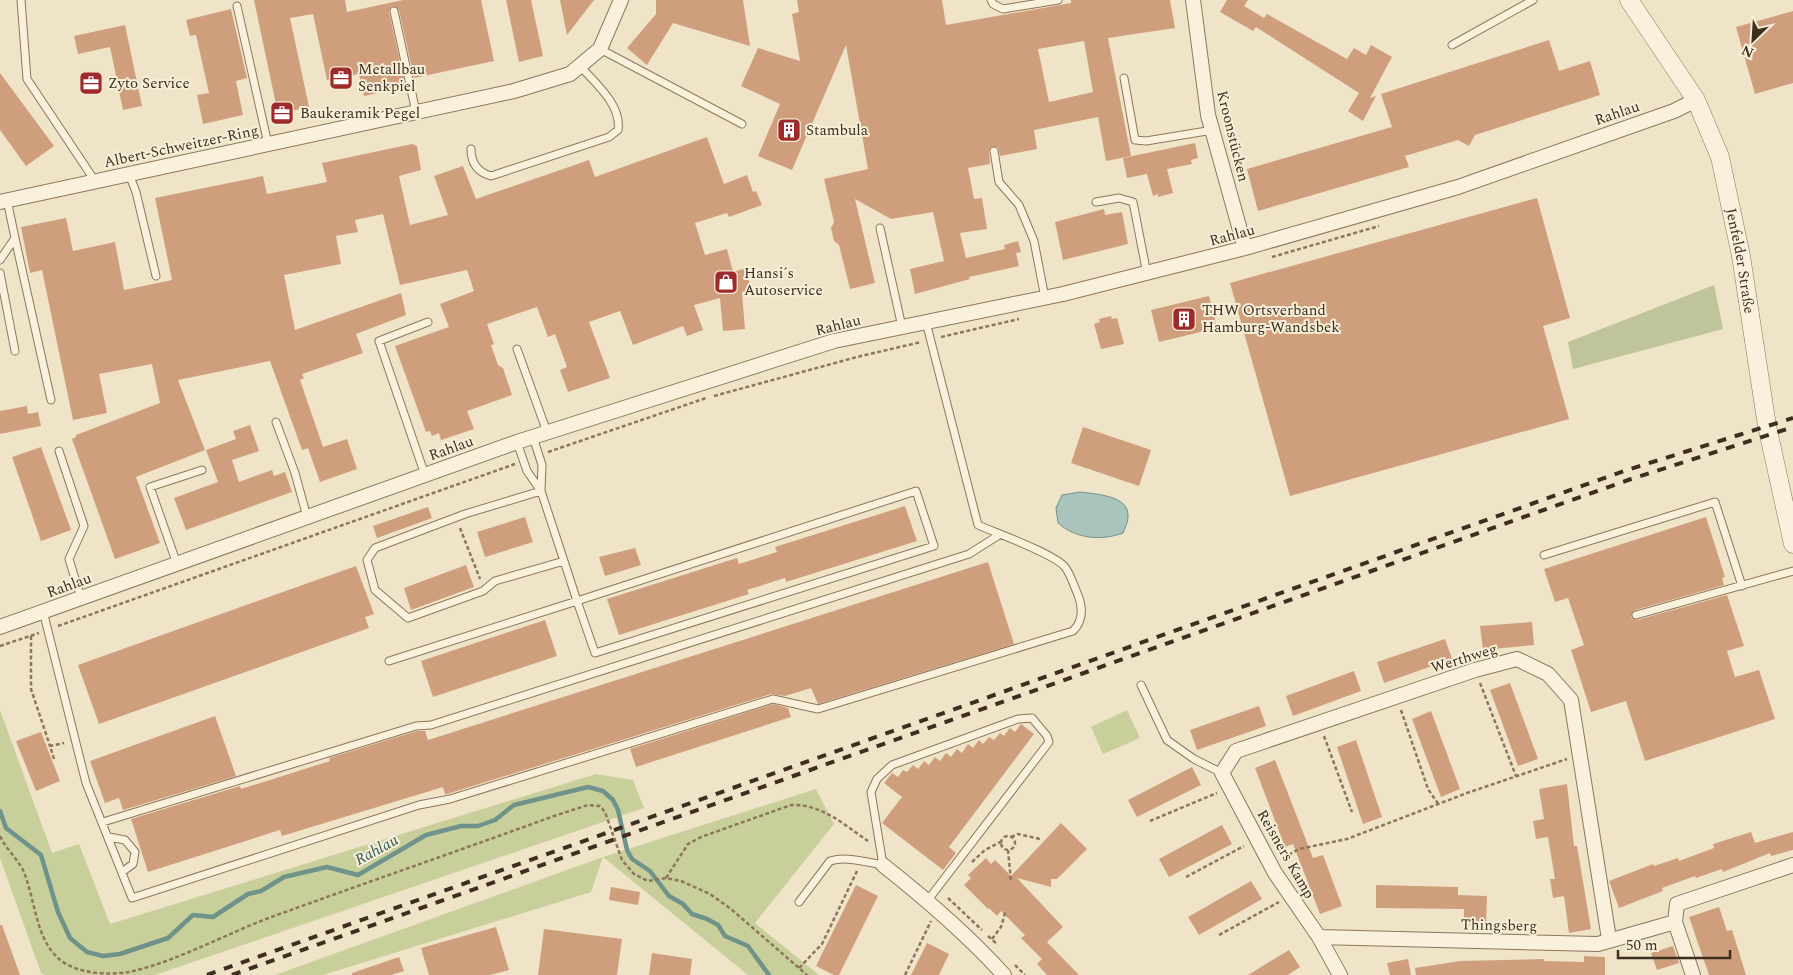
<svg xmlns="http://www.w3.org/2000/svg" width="1793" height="975" font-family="Spectral,serif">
  <rect width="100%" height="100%" fill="#f0e4c8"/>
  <path fill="#c9cf9b" d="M0,710L52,853L79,844L110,924L596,774L633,780L644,808L155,975H45L41,973L0,858Z
    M1127,710L1140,738L1103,754L1091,727Z
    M816,789L834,824L755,923L819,975H748L603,857L591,892L323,975H275L603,857Z"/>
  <path fill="#bfc49a" d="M1714,285L1723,329L1573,369L1568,342Z"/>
  <path fill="#a9c4bc" stroke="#6f938a" d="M1080,492C1094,494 1130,495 1128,517C1128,522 1125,528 1123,533C1101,541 1076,539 1058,523L1056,508L1062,495Z"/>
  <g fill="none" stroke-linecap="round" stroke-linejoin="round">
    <path stroke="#6f938a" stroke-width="4.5" d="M0,811L6,828L41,855L58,912L70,938L87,952L103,956L120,954L168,938L193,915L213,917L248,894L261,891L284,877L327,867L358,875L426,835L461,826H478L495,820L514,805L588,787L603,791L613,800L618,810L627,850L632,859L650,871L669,896L683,904L692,914L707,919L718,925L725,936L748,946L769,975"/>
  </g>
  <path fill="#cf9f7d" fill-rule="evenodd" d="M254,0H345L347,12L403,0H481L494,61L414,78L399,10L392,6L389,12L404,80L399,81L400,88L364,96L359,74L327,80L313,14L290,18L309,107L278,114Z
    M506,0H531L543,56L519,62Z
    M560,0H594L567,35Z
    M656,0H743L750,46L673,23L647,65L627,48L656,14Z
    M797,0H942L946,25L1071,3V0H1170L1175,28L1108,38L1131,156L1106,161L1098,117L1034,130L1037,149L1000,156L998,147H991L989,151L990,164L968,168L974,199L982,198L987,229L960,233L966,258L1005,249L1004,245L1018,241L1021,252L1016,253L1019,266L969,277L970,279L915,294L910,269L944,261L933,212L891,219L855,199L875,283L850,289L839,245L834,241L831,228L834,222L824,179L868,169L846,45L792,170L758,156L780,104L741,86L758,48L800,61L792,14L799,12ZM1084,41L1093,92L1049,102L1038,49Z
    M1227,0H1248L1244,6L1264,18L1267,14L1347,59L1354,48L1366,55L1371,45L1392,57L1370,98L1376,96L1363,121L1348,111L1359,93L1256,27L1253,31L1220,12Z
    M231,9L247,78L236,81L243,115L203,124L197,95L209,93L196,35L190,36L186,20Z
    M1793,11V83L1755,94L1736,27Z
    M125,25L142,106L123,110L110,47L78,54L74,36Z
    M1549,40L1559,71L1590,61L1600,95L1475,135L1469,146L1458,140L1405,156L1409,167L1258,211L1247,169L1392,127L1381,94Z
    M0,73L54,146L26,166L0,130Z
    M707,137L724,184L747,175L753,192L756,191L762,205L729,217L727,213L695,223L705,255L727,249L733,272L746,268L751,290L742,292L745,329L723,331L720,298L694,305L703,330L687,336L683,326L633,345L620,311L589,322L610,378L568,392L560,370L567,367L555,334L548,337L537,307L487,324L494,344L491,345L498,365L503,368L512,395L467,411L474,429L441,440L439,433L432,436L430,431L426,432L395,346L449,327L440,304L474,291L467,270L400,285L383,214L355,220L358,232L336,236L341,264L284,275L295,330L401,293L406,315L356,334L363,353L302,374L304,378L300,380L323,447L347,439L357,469L320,482L308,448L302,450L270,361L178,380L205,450L136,477L160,543L115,559L72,439L76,437V435L160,403L152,364L99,374L107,413L73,420L42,270L30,273L21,227L66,218L73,251L115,242L124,290L172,280L155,198L263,176L267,194L327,182L322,163L412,144L417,146L421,170L399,176L410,225L448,215L434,176L463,166L476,199L589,160L595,177Z
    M1195,143L1198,158L1191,160L1192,164L1167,169L1173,193L1158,197V194L1153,196L1147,174L1127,178L1123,158Z
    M1537,198L1570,318L1543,326L1569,419L1290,496L1230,283Z
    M1104,209L1105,215L1122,212L1128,244L1063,260L1055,222Z
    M1209,296L1217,328L1159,342L1151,310Z
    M1111,316L1112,319L1117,318L1124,344L1101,349L1094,324L1100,322L1099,319Z
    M27,406L28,414L38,412L41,426L0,434V411Z
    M250,425L259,451L232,460L239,482L272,470L274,476L285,472L292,492L186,530L174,498L218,482L206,450L236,439L233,431Z
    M1083,427L1151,450L1139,486L1071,463Z
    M41,447L71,530L41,541L12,457Z
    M905,506L917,541L786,582L785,578L747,590L749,594L619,635L607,599L737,558L739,564L777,552L775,547Z
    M428,507L432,518L377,538L373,526Z
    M525,517L533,542L485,557L477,532Z
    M1706,517L1725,577L1722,578L1724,585L1635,610L1631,617L1637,620L1727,595L1744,646L1727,651L1735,677L1759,670L1775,719L1645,761L1626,701L1591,712L1571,650L1584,645L1568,598L1555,602L1544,569Z
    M635,548L641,565L605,576L599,557Z
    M988,562L1014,644L818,704L811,688L785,696L771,694L447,794H445L443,787L282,836L280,830L148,872L131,819L240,786L241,789L330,761L329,758L417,731H425L428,740Z
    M466,565L474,587L411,610L404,588Z
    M356,566L374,614L365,617L369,628L99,724L78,665Z
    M545,620L557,656L433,697L421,661Z
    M1532,622L1534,645L1483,650L1480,626Z
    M1445,639L1452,659L1384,683L1377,662Z
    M1354,671L1361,691L1293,716L1286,696Z
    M1510,683L1538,759L1518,766L1490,690Z
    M773,704L788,708L791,717L636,767L630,749Z
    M1259,706L1266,726L1197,750L1190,730Z
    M1431,711L1460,789L1441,797L1412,719Z
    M215,716L236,776L123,810L119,798L105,803L90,761Z
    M1021,724L1034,734L949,847L956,853L943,870L882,823L902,797L884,783L892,773L898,777L903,770L907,772L913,765L918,769L924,761L929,765L935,757L940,761L946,753L951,757L957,749L962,753L968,744L973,748L979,740L983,744L989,737L994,740L1000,733L1004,736L1010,728L1015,732Z
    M41,732L60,781L36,791L16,741Z
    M1356,740L1382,817L1363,824L1337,747Z
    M1275,760L1313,858L1323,855L1342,906L1320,914L1293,844L1285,847L1255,768Z
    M1192,767L1201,785L1137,817L1128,800Z
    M1567,784L1574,846H1577L1591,929L1569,933L1564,896L1553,898L1550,879H1555L1548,837L1536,839L1533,821L1544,819L1539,789Z
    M1061,823L1087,849L1057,879H1051V887L1017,878L1063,927L1047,942L1079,975H1047L1037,964L1042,959L1021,938L1025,935L1001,911L997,916L989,908L988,909L964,885L971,878L968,875L986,858L991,864L995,860L1011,876Z
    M1222,825L1232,844L1169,877L1159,859Z
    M1751,832L1755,843L1793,832V850L1771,856L1770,853L1723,872L1722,869L1696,878L1695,876L1662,888L1663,891L1619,908L1609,881L1653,864L1654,866L1678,858L1679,861L1714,848L1713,844Z
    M1251,881L1262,899L1199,935L1188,917Z
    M856,885L878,896L839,975H834L816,966Z
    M1376,885L1458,887V895L1487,896L1486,925H1464V909L1376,908Z
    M611,887L640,892L638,905L609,900Z
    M1719,907L1727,931L1732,930L1746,975H1709L1689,917Z
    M0,925H2L20,975H0Z
    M496,927L509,970L490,975H429L421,948Z
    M544,929L622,939L617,975H538Z
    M927,943L949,954L939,975H911Z
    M1673,946L1679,963L1657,970L1651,953Z
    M1289,950L1300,967L1288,975H1248Z
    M652,953L692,959L690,975H649Z
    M1584,956L1605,957V975H1416L1415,968L1460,961L1544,959V961L1584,962Z
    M399,957L404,971L391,975H352V973Z
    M1408,959L1411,975H1390L1387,963Z"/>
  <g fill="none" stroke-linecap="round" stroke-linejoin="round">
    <g stroke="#8d765c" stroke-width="9">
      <path id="service" d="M21,0L27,79L95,181
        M991,0L993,4L1003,9L1058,0
        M237,6L268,144
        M394,11L416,112
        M1452,45L1533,0
        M600,49L742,124
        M1124,78L1135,140L1146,141L1213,130
        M471,149C471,162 477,172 491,176L609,137L618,130C622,105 595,83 580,66
        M994,151L999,182L1019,205L1034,241L1045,298
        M129,174L136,192L156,276
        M1096,202L1119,198L1133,202L1147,274
        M880,228L902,327
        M15,238L51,400
        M0,260L15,238L7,200
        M0,273L15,351
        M517,349L547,432
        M276,422L295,473L307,517
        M533,437L542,465L541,491
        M517,442L527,471L541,491L564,561L495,581L483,591L408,618L375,590L367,560L375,548L465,514L541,491
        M59,451L84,526L69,559L81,598
        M425,475L379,341L428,322
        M1544,555L1715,502L1742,586
        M177,564L150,487L202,470
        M43,611L86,783L132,898L419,805L450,799L773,699L818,709L1073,631C1083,621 1083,608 1078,595C1074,586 1071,575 1065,567C1055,554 996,533 978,525L926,322
        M1636,615L1793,571
        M389,661L577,601L595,653L934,546L916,491L577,601L564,561
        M1141,685L1167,740L1194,759L1222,773
        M103,822L416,726L431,725L969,554L999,535
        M109,837L125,840L135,852L133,864L122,872
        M799,902L830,861C847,856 866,862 883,865L871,792L877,779L892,765L1018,719L1032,718L1047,736L1049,742L928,900"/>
    </g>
    <g stroke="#8d765c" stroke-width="16">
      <path id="minor" d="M1193,0L1208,115L1245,248
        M0,202L514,91L570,74L600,49L621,0
        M0,627L517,442L834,341L1063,294L1245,248L1458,187L1674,111L1696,100
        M883,865C926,899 967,934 1004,975
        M1675,922L1693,975
        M1319,937L1598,944L1675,922L1677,904L1793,865
        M1340,975L1319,937L1275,873L1222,773L1236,751L1475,670L1517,659L1548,674L1571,700L1609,939"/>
    </g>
    <g stroke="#8d765c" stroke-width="19">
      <g id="tertiary">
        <path id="s1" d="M1629,0L1696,100L1720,157L1741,256L1767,426L1793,544"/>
      </g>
    </g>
    <path stroke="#8d765c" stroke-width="2.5" stroke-dasharray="4 2.5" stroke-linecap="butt" d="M1272,257L1379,226
      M941,337L1019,319
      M714,396L857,357L921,342
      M548,452L706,398
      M460,528L480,579
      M58,626L515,464
      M31,636V689L50,746
      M0,646L39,633
      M1480,683L1516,776
      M1401,710L1428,789L1439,805
      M1324,736L1352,812
      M54,759L50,746L64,743
      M1150,821L1217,793
      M0,836C6,849 16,857 23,870C36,899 35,946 66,964C84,974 110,975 129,972C175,962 222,936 266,919C362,884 458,851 554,816L588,805L600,806L605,812L622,860L634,874L648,881L666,878L681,881L710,894L731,909L807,975
      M1001 843a7 7 0 1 1 14 0a7 7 0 1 1-14 0Z
      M1011,837L1018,834L1040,839
      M1008,850L1011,881
      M1283,858L1299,849L1347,839L1467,793L1567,759
      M972,862L985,850L1002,841
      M1186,877L1244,846
      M666,878L688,844L701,837L791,805C822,804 843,824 868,841
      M948,898L982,930
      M1219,935L1279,902
      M988,936L997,944
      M992,939L1001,927L1006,910
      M1015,965L1025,975
      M799,968L822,944L857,871
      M905,975L931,921"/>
    <use href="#service" stroke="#faf1dc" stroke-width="7"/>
    <use href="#minor" stroke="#faf1dc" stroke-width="14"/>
    <use href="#tertiary" stroke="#faf1dc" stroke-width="18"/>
    <path stroke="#3d2e20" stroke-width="4" stroke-dasharray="9 9" stroke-linecap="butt" d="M207,975L1624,471L1793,418
      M232,975L1631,479L1793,427"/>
  </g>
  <defs>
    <g id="office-square" transform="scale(1.25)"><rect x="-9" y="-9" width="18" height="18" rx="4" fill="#9e2a2b" stroke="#f7eed8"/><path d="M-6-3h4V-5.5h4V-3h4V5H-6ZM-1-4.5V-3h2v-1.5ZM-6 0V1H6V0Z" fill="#fff"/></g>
    <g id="building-square" transform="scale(1.25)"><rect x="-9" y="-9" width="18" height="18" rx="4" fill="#9e2a2b" stroke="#f7eed8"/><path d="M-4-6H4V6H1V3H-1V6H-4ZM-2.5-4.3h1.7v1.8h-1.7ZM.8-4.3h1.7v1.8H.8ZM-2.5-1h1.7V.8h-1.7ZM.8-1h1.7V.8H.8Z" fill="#fff"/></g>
    <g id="shop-square" transform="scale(1.25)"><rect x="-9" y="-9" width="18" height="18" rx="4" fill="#9e2a2b" stroke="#f7eed8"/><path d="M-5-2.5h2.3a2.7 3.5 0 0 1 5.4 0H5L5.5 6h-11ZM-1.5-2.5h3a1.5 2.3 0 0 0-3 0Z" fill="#fff"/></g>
  </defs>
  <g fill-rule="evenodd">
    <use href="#office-square" x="341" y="78"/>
    <use href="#office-square" x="91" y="83"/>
    <use href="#office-square" x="282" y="113"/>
    <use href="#building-square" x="789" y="130"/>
    <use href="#shop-square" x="726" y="282"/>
    <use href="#building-square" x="1184" y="319"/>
  </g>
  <g text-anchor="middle" stroke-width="4" stroke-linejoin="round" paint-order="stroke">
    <g font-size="15" fill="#3d2e20" stroke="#f7eed8" text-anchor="start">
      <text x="358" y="74">Metallbau<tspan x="358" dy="17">Senkpiel</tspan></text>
      <text x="108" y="88">Zyto Service</text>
      <text x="300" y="118">Baukeramik Pegel</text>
      <text x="806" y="135">Stambula</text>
      <text x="744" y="278">Hansi´s<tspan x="744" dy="17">Autoservice</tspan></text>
      <text x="1202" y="315">THW Ortsverband<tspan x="1202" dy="17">Hamburg-Wandsbek</tspan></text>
    </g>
    <g font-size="15" fill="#3d2e20" stroke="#f7eed8">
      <text transform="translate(1617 113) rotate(-19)" y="5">Rahlau</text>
      <text transform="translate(1233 136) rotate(76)" y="5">Kroonstücken</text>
      <text transform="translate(181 146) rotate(-12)" y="5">Albert-Schweitzer-Ring</text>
      <text transform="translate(1232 235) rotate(-15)" y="5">Rahlau</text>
      <text dy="5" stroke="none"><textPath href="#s1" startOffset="288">Jenfelder Straße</textPath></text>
      <text transform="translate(838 325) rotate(-14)" y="5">Rahlau</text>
      <text transform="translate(451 448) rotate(-20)" y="5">Rahlau</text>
      <text transform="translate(69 585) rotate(-20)" y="5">Rahlau</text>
      <text transform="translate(1464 658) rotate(-17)" y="5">Werthweg</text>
      <text transform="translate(1286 854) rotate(60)" y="5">Reisners Kamp</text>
      <text transform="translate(1499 925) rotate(1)" y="5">Thingsberg</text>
    </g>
    <g font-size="16" font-style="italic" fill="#2f5d5a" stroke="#f7eed8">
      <text transform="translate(376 849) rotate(-29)" y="6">Rahlau</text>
    </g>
  </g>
  <g transform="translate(1753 40) rotate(205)" stroke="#f7eed8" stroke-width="4" paint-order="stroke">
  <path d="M0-4L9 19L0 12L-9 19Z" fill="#3d2e20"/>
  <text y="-8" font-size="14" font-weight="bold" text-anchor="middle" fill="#3d2e20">N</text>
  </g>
  <path d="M1618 950v8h112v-8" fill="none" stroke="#3d2e20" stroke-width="2.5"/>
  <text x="1626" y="950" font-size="15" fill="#3d2e20" stroke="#f7eed8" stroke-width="4" paint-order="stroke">50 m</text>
</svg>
